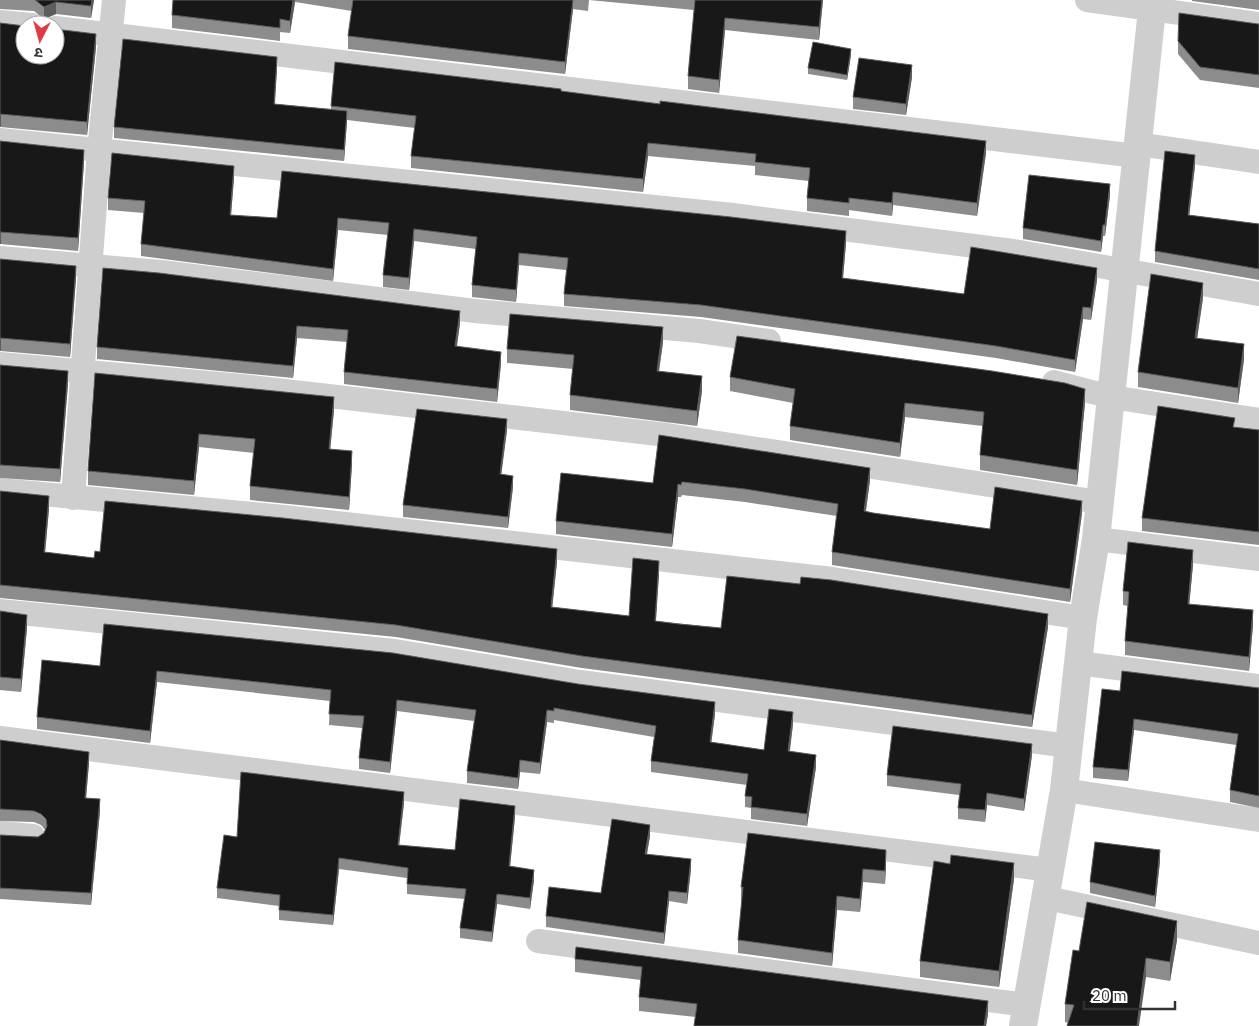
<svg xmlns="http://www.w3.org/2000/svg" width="1259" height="1026" font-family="'IBM Plex Sans','Noto Sans Devanagari',sans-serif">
  <rect width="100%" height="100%" fill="#fff"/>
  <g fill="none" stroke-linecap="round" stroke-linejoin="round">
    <path stroke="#cecece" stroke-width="24" d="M1087,0L1259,24
      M0,22L32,25
      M55,28L1137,156
      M0,140L733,215L1013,251L1259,294
      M1138,144L1259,162
      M0,258L161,272L475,311L699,331L769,341
      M0,364L242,386L667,435L1099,502
      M1054,382L1111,397L1259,420
      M0,490L284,517L833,579L1083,618
      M73,498L99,151L114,0
      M1096,539L1259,559
      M0,611L395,651L580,682L1069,746
      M1078,663L1259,686
      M0,738L1050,870
      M1064,790L1259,820
      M0,833L33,836
      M1047,898L1259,943
      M538,941L1027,1005"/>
    <path stroke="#cecece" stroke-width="28" d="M1023,1026L1064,790L1083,618L1096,539L1153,0"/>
  </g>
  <path fill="#8c8c8c" d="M0,0H94L91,18L56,14L44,19L34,11L0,9Z
    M173,0H823L819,40L725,30L719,93L688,89V76L694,10L589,0L588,11L573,9L565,74L348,49V36L352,11L295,2L290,33L280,32V41L172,28V15Z
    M1192,0H1259V10L1192,1Z
    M0,23L96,47L87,135L0,127Z
    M1258,24H1259V88L1200,80L1178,54V41Z
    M851,55L847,80L808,74V68Z
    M277,68L275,104L331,109V106L561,91L986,153L977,216L893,205L892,216L849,210V216L807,211V198L809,181L755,175V166L648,156L643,192L411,168V156L415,128L347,120L344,161L114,138V127Z
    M912,77L906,115L853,109V97Z
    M0,141L84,162L78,251L0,244Z
    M1195,166L1189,215L1259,224V280L1155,262V251Z
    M282,171L846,243L843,278L964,294L1097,280L1091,320L1083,319L1075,372L996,358L701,317L564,306V294L566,270L519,265L516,302L472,297V285L476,249L414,241L409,290L383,287V275L388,235L338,230L333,281L141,256V244L144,213L108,210V198L234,178L231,215L277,218Z
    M1110,195L1105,236H1103L1101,252L1023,239V228Z
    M0,259L76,278L70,357L0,351Z
    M103,268L460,323L457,346L501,364L497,402L344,384V372L347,342L297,338L293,378L97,359V347Z
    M1203,298L1197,338L1244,359L1238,403L1138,387V372Z
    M663,342L659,371L702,391L697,426L570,410V395L573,369L507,363V349Z
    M0,365L68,384L60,482L0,478Z
    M95,373L334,410L330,449L352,464L349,510L250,500V486L254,453L199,447L194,495L88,485V471Z
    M730,377L1085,403L1077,485L980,470V455L983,426L905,417L900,457L790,440V426L793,403L730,391Z
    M1235,427L1259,430V545L1142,531V518Z
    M507,430L501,474L513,487L508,528L403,517V505Z
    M870,480L866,511L873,513L990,529L1082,513L1070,602L832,565V552L837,516L745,502L682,495L681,497H678L672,547L556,534V521L653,483Z
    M0,491L49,509L45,552L94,558L557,562L552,607L629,616L659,573L656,621L721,628L1048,627L1032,727L582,668L396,637L0,598Z
    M1193,565L1189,604L1253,625L1249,671L1125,655V641L1128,606L1123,605V591Z
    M0,611L27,628L21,692L0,690Z
    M100,666L715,714L711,742L764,750L793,724L790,751L816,767L807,826L751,819V808L745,807V796L747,785L651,772V761L654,737L554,720V723L547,722L540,774L520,772L518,789L467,783V771L474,721L397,711L390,773L359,769V758L362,728L329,725L330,701L157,682L150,743L37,729V717Z
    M1257,688H1259V808L1230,802V790L1236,745L1134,730L1128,781L1093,778V767L1120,691Z
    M0,740L89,763L86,798L100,811L91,905L0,899V835L38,837L44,833L45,830L41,825L34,822L0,821Z
    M1032,755L1024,811L987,805L985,822L958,819V808L959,795L887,786V775Z
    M404,803L399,845L455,850L515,817L510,866L534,880L530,909L497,904L492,942L460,938V928L465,899L407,894V878L339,869L333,925L279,920V906L217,898V888L237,837Z
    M650,836L647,854L691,869L687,904L669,901L664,944L546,927V916L601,893Z
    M1160,861L1155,907L1090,893V882Z
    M886,863L885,884L863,882L860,912L837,910L832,966L738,953V940L742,900H741V887Z
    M1014,879L999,987L920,977V961Z
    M1177,940L1170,981L1146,977L1068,1023L1065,1022V1004L1079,951Z
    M576,947L988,1014L986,1026H694L696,1017L639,1011V997L641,980L575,972V959Z"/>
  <path fill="#5d5d5d" d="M92,0H94L91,18V6Z
    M293,0H295V2L290,33V21Z
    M573,0V9L565,74V62Z
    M822,0H823L819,40V27Z
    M56,2V14L44,19V7Z
    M725,18V30L719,93V80Z
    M96,34V47L87,135V122Z
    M851,49V55L847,80V75Z
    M277,57V68L274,115V104Z
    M912,65V77L906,115V104Z
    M347,111V122L344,161V150Z
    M0,114H1V126L0,127Z
    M986,141V153L977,216V203Z
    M648,143V156L643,192V179Z
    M84,150V162L78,251V238Z
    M1195,155V166L1188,226V215Z
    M234,166V178L230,227V215Z
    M1110,184V195L1105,236V225Z
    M893,192V205L892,216V203Z
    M338,218V230L333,281V269Z
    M1103,225V236L1101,252V241Z
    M414,229V241L409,290V278Z
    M846,231V243L842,290V278Z
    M0,232H1V244H0Z
    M519,253V265L516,302V290Z
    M76,266V278L70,357V344Z
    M1097,268V280L1091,320V308Z
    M1203,283V298L1195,353V338Z
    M1083,307V319L1075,372V360Z
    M460,311V323L455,358V346Z
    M297,326V338L293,378V366Z
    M663,327V342L657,385V371Z
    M0,338H1V350L0,351Z
    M1244,344V359L1238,403V388Z
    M501,352V364L497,402V389Z
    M68,371V384L60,482V469Z
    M702,376V391L697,426V411Z
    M1085,389V403L1077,485V470Z
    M334,397V410L329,463V449Z
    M905,403V417L900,457V443Z
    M507,419V430L500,485V474Z
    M199,434V447L194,495V481Z
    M352,451V464L349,510V497Z
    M870,468V480L864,524V511Z
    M513,476V487L508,528V517Z
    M678,484V497L672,547V534Z
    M49,496V509L44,564V552Z
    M1082,501V513L1070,602V589Z
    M557,549V562L551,620V607Z
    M1193,550V565L1188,618V604Z
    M659,561V573L655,633V621Z
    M1253,610V625L1249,671V657Z
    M1048,614V627L1032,727V715Z
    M27,615V628L21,692V679Z
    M157,671V682L150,743V731Z
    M397,700V711L390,773V762Z
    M715,702V714L710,753V742Z
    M547,710V722L540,774V763Z
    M793,712V724L788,763V751Z
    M1134,719V730L1128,781V770Z
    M1032,744V755L1024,811V799Z
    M89,752V763L85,810V798Z
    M816,755V767L807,826V814Z
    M520,760V772L518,789V778Z
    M404,792V803L398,855V845Z
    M987,793V805L985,822V810Z
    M100,799V811L91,905V893Z
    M515,806V817L509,877V866Z
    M650,825V836L645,864V854Z
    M886,850V863L885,884V871Z
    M1160,850V861L1155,907V896Z
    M339,858V869L333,925V915Z
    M691,859V869L687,904V893Z
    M1014,863V879L999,987V971Z
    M863,869V882L860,912V899Z
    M534,870V880L530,909V898Z
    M669,891V901L664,944V933Z
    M497,894V904L492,942V932Z
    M837,896V910L832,966V953Z
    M1177,921V940L1170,981V962Z
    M1146,958V977L1139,1026H1137Z
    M988,1001V1014L986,1026H984Z"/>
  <path fill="#181818" stroke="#5d5d5d" d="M35,0H92L91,6L56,2L44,7Z
    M173,0H293L290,21L280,19V28L172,15Z
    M353,0H573L565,62L348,36Z
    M695,0H822L819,27L725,18L719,80L688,76Z
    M1179,13L1258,24H1259V75L1200,67L1178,41Z
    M43,21L48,25H34Z
    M0,23L25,26V55H55V29L96,34L87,122L0,114Z
    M123,39L277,57L274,104L347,111L344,150L114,127Z
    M813,42L851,49L847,75L808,68Z
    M859,58L912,65L906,104L853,97Z
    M335,62L561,89V91L660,104V101L986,141L977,203L893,192L892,203L849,198V203L807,198L810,168L755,162L756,154L648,143L643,179L411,156L416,116L331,106Z
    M0,141L84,150L78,238L0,232Z
    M1165,151L1195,155L1188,215L1259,224V269L1155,251Z
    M112,153L234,166L230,215L277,218L282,171L731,217L846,231L842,278L964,294L971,247L1097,268L1091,308L1083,307L1075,360L996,346L701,305L564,294L568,258L519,253L516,290L472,285L477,237L414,229L409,278L383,275L389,223L338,218L333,269L141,244L145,201L108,198Z
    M1029,175L1110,184L1105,225H1103L1101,241L1023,228Z
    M0,259L76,266L70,344L0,338Z
    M103,268L159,273L460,311L455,346L501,352L497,389L344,372L348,330L297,326L293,366L97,347Z
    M1151,274L1203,283L1195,338L1244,344L1238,388L1138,372Z
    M510,314L663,327L657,371L702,376L697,411L570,395L574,355L507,349Z
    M737,336L992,371L1065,383L1085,389L1077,470L980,455L984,412L905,403L900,443L790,426L795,389L730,377Z
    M0,365L68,371L60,469L0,465Z
    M95,373L334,397L329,449L352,451L349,497L250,486L255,439L199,434L194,481L88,471Z
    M1158,406L1235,418L1233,427L1259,430V532L1142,518Z
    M417,409L507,419L500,474L513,476L508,517L403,505Z
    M659,435L870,468L864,511L873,513L990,529L995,487L1082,501L1070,589L832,552L838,504L745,489L682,482L681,485L678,484L672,534L556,521L561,473L653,483Z
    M0,491L49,496L44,552L94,558L95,551L100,552L105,501L283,518L557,549L551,607L629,616L633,558L659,561L655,621L679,624L721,628L727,576L800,584L801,577L831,580L1048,614L1032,715L582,656L396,625L0,585Z
    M1128,542L1193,550L1188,604L1253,610L1249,657L1125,641L1129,592L1123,591Z
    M0,611L27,615L21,679L0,677Z
    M104,624L393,653L578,684L715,702L710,742L764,750L769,709L793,712L788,751L816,755L807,814L751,807L752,797L745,796L748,774L651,761L656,726L554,708V711L547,710L540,763L520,760L518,778L467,771L476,710L397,700L390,762L359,758L364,716L329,714L331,690L157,671L150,731L37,717L42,660L100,666Z
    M1122,671L1259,688V796L1230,790L1238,734L1134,719L1128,770L1093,767L1102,689L1120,691Z
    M893,726L1032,744L1024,799L987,793L985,810L958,808L961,784L887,775Z
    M0,740L89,752L85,798L100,799L91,893L0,888V835L38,837L44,833L47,826L46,819L41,814L34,811L0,809Z
    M241,772L404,792L398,845L455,850L460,799L515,806L509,866L534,870L530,898L497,894L492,932L460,928L466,889L407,884L408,868L339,858L333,915L279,910L280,895L217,888L224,835L237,837Z
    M612,819L650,825L645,854L691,859L687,893L669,891L664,933L546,916L549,887L601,893Z
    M748,833L886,850L885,871L863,869L860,899L837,896L832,953L738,940L743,887H741Z
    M1095,842L1160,850L1155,896L1090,882Z
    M951,855L1014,863L999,971L920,961L934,861L950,864Z
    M1087,902L1177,921L1170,962L1146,958L1137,1026H1067L1074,1005L1065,1004L1073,950L1079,951Z
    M576,947L988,1001L984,1026H694L697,1004L639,997L642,967L575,959Z"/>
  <g transform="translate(40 40) rotate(186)"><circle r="24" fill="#ffffff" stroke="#adadad"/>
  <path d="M0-4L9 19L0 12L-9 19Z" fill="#df3b45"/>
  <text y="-8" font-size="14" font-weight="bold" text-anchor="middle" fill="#313131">उ</text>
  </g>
  <path d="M1084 1001v8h91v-8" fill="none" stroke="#313131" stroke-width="2.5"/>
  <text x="1092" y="1001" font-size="15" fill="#313131" stroke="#ffffff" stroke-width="4" paint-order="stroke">20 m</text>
</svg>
